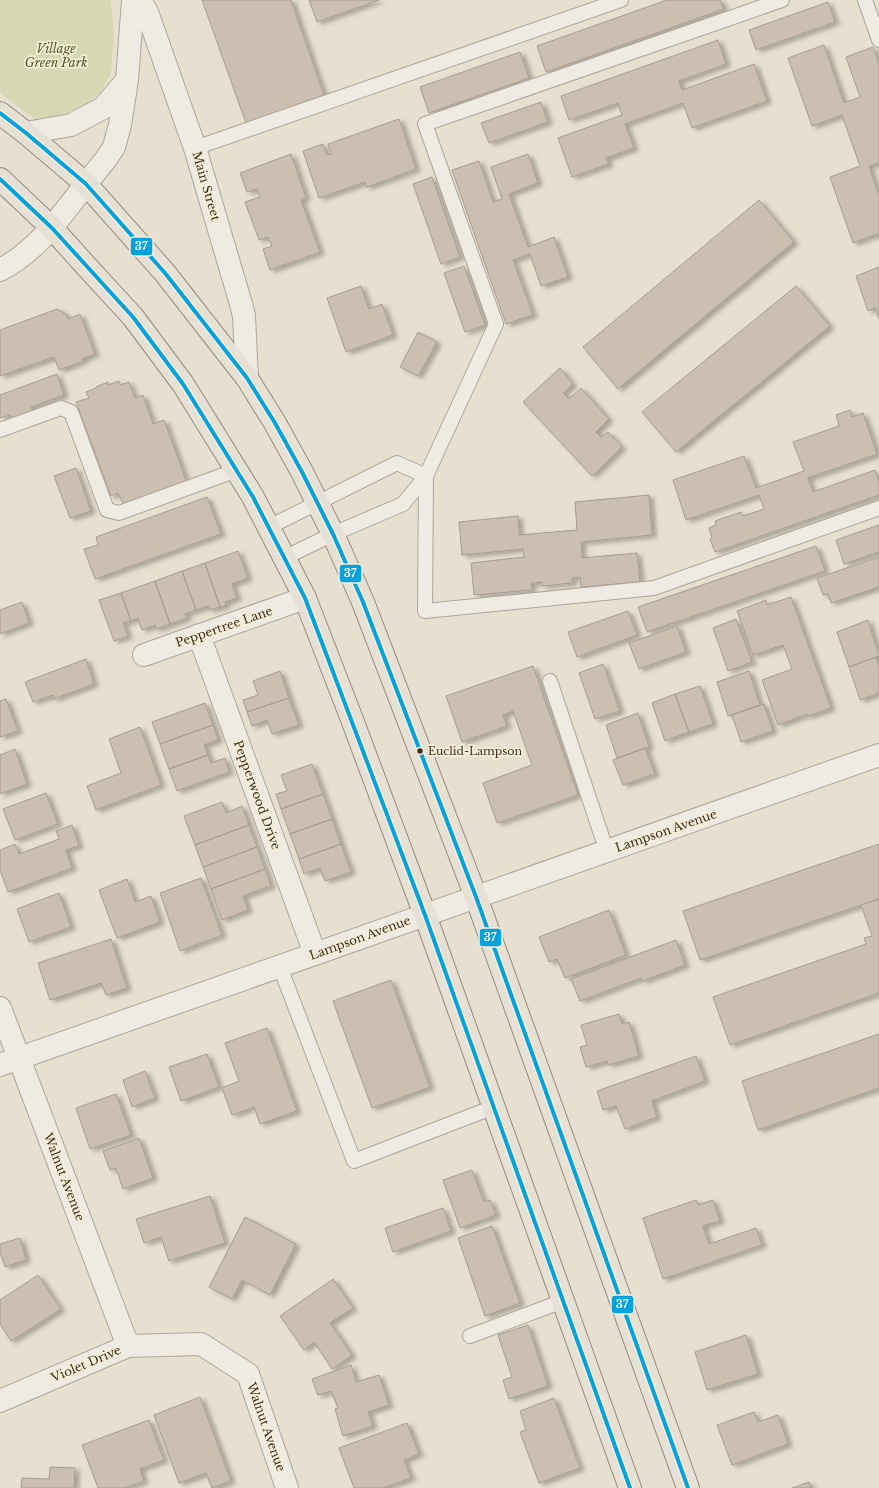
<svg xmlns="http://www.w3.org/2000/svg" width="879" height="1488" font-family="'Libre Baskerville',serif">
  <defs>
    <filter id="shadow"><feDropShadow dx="4.5" dy="2.5" stdDeviation="2" flood-color="#0004"/></filter>
  </defs>
  <rect width="100%" height="100%" fill="#e7e0d1"/>
  <path fill="#d6d7b3" d="M0,0H111L114,34L111,74L100,92L84,105L66,113L50,118H33L0,93Z"/>
  <path fill="#cbbfb2" stroke="#a89c90" filter="url(#shadow)" d="M202,0H291L324,95L246,123Z
    M309,0H379L317,22Z
    M667,0H720L724,9L546,72L537,46Z
    M828,2L835,22L756,50L749,30Z
    M718,40L726,64L679,81L682,90L754,64L767,101L692,128L683,103L625,124L634,148L606,158L609,164L572,177L558,138L622,115L618,103L569,120L561,96Z
    M824,45L844,103L860,97L846,57L873,47L879,64V163L869,166L879,196V238L877,234L853,243L830,177L860,166L842,115L812,126L788,58Z
    M520,52L529,78L429,113L420,87Z
    M541,102L548,122L489,143L481,123Z
    M399,119L416,169L367,187L365,182L319,198L303,151L323,144L327,155L332,154L328,144Z
    M291,154L306,198L301,200L320,252L270,270L263,249L272,246L268,237L259,240L245,202L260,197L257,189L247,192L240,173Z
    M528,154L538,183L509,194L528,247L554,237L568,277L541,286L530,254L513,260L533,315L506,324L452,170L479,161L493,202L502,199L491,167Z
    M432,177L460,257L441,264L413,184Z
    M759,200L794,242L618,389L583,347Z
    M464,266L485,325L465,332L444,273Z
    M879,267V319L875,308L868,311L856,276Z
    M361,286L369,309L382,304L393,335L346,352L327,298Z
    M796,286L830,326L676,452L642,412Z
    M57,309L66,314L68,319L80,314L95,354L82,359L83,361L59,370L54,357L0,376V330Z
    M418,332L437,342L418,376L400,367Z
    M560,368L573,384L563,393L569,399L581,388L609,419L596,432L601,437L608,432L622,447L592,476L523,402Z
    M57,374L64,395L31,407L34,414L13,422L10,415L0,418V395Z
    M119,381L120,385L129,382L135,398L143,395L153,424L164,420L187,483L124,506L118,493L111,496L76,402L89,398L86,392L96,388V387L108,382V385Z
    M850,410L852,417L863,413L877,454L808,478L813,492L875,470L879,482V495L715,552L710,539L712,538L709,528L716,525L715,521L741,512L743,516L764,509L759,495L686,520L673,480L744,456L756,488L804,471L793,442L839,426L836,415Z
    M76,468L91,511L70,518L54,476Z
    M649,495L652,535L581,542L582,558L637,553L640,582L581,587L580,577L572,578V583L542,586V582L531,583L532,590L474,595L471,563L524,557L523,549L462,555L459,522L518,516L519,535L577,530L575,502Z
    M207,497L221,534L95,579L84,549L98,545L96,537Z
    M879,525V552L844,564L836,540Z
    M816,546L825,571L647,632L638,607Z
    M238,551L248,578L232,584L237,598L225,602L226,605L220,607L205,563Z
    M879,557V587L831,603L828,594L823,595L817,578Z
    M205,563L220,607L210,610L208,606L196,610L182,571Z
    M182,571L196,610L185,614L187,618L170,624L155,581Z
    M155,581L170,624L156,629L155,625L142,630L138,618L131,621L121,593Z
    M121,593L131,621L123,623L128,636L114,641L99,600Z
    M791,597L831,708L808,716L807,714L778,725L762,680L792,669L783,645L753,655L737,611L766,600L767,605Z
    M22,602L29,623L0,634V610Z
    M628,611L637,635L577,657L568,632Z
    M736,619L752,662L728,671L713,628Z
    M868,620L879,656L849,667L837,632Z
    M677,626L686,652L639,669L629,643Z
    M876,657L879,666V693L860,700L849,667Z
    M86,659L94,684L54,699L53,695L33,702L25,682Z
    M603,664L620,711L595,719L579,673Z
    M533,666L578,795L497,823L483,783L532,765L513,711L503,715L507,726L462,742L446,696Z
    M280,671L289,698L247,712L243,700L258,695L253,681Z
    M749,671L760,705L728,716L717,682Z
    M700,686L713,724L689,732L675,694Z
    M675,694L689,732L665,741L652,703Z
    M289,698L299,725L272,734L267,720L252,726L247,712Z
    M6,699L18,731L0,737V701Z
    M205,703L213,725L160,744L152,722Z
    M764,704L773,731L741,742L732,715Z
    M638,713L649,747L617,758L606,725Z
    M213,725L218,740L204,745L208,755L169,769L160,744Z
    M140,727L161,785L96,810L87,786L121,773L109,739Z
    M645,748L655,774L623,785L613,760Z
    M15,749L27,784L0,794V755Z
    M208,755L211,763L225,758L229,772L177,791L169,769Z
    M312,764L323,794L281,809L276,794L287,791L281,775Z
    M46,793L58,824L15,840L3,809Z
    M323,794L332,819L290,834L281,809Z
    M222,802L226,813L242,806L249,825L195,845L184,816Z
    M332,819L341,844L299,859L290,834Z
    M72,825L79,846L66,850L72,868L8,892L0,870V850L15,844L19,854L59,839L56,831Z
    M249,825L257,847L203,867L195,845Z
    M341,844L351,872L325,881L320,868L304,874L299,859Z
    M879,844V899L700,960L683,911Z
    M257,847L265,869L211,889L203,867Z
    M265,869L271,886L243,896L248,910L222,920L211,889Z
    M201,878L222,935L180,951L160,893Z
    M127,879L135,902L151,896L160,922L117,938L99,890Z
    M59,893L71,927L29,942L17,909Z
    M879,899V993L730,1045L713,997L866,944L864,938L872,936L861,905Z
    M609,910L626,955L565,978L557,959L549,962L539,937Z
    M111,939L127,988L106,995L101,983L50,1000L38,963Z
    M676,940L685,965L643,981L641,978L580,1001L571,979Z
    M391,980L430,1087L372,1108L333,1001Z
    M619,1014L622,1024L629,1022L639,1056L608,1065L607,1061L586,1067L580,1047L587,1045L581,1025Z
    M267,1028L297,1111L260,1124L254,1107L232,1115L222,1088L239,1081L225,1043Z
    M879,1034V1088L758,1130L742,1081Z
    M207,1054L219,1087L181,1101L169,1067Z
    M696,1056L705,1081L652,1101L657,1117L625,1129L616,1106L603,1110L597,1091Z
    M145,1071L155,1098L132,1107L123,1080Z
    M116,1094L131,1135L90,1149L76,1108Z
    M139,1138L153,1178L123,1189L116,1168L110,1170L103,1151Z
    M472,1170L484,1202L490,1200L496,1215L460,1228L443,1180Z
    M210,1196L225,1243L169,1261L161,1237L144,1243L136,1219Z
    M696,1200L698,1205L713,1200L720,1221L703,1226L709,1244L756,1228L762,1245L663,1279L643,1218Z
    M443,1208L451,1231L393,1252L385,1228Z
    M245,1217L296,1244L270,1295L242,1280L232,1299L209,1287Z
    M492,1226L520,1303L485,1316L458,1238Z
    M20,1238L26,1260L5,1267L0,1252V1244Z
    M38,1275L61,1309L11,1341L0,1324V1300Z
    M333,1279L353,1308L330,1323L352,1355L332,1369L314,1342L304,1350L280,1316Z
    M528,1325L548,1386L509,1399L503,1380L512,1377L498,1335Z
    M746,1335L758,1374L707,1390L695,1352Z
    M351,1365L356,1382L379,1375L389,1405L368,1412L373,1426L343,1436L335,1409L338,1408L331,1391L318,1395L312,1379Z
    M200,1397L231,1481L212,1488L206,1473L179,1483L154,1415Z
    M554,1398L580,1468L539,1483L520,1432L526,1430L520,1411Z
    M754,1412L758,1422L778,1415L788,1444L732,1465L717,1425Z
    M149,1420L164,1460L140,1469L144,1481L125,1488H98L82,1445Z
    M407,1423L419,1454L404,1460L411,1478L383,1488H354L339,1448Z
    M50,1467L75,1468L74,1488H21L22,1478L49,1479Z
    M809,1482L811,1488H792Z"/>
  <g fill="none" stroke-linecap="round" stroke-linejoin="round">
    <g stroke="#ada599" stroke-width="16">
      <path id="service" d="M782,0L425,124L496,324L426,476L425,611L654,588L879,508
        M865,0L879,40
        M195,148L621,0
        M0,430L61,408L71,412L107,510L119,513L237,470
        M269,527L397,463L426,476L403,504L333,534L284,558
        M550,681L607,852
        M280,967L354,1161L494,1107
        M470,1336L563,1301"/>
    </g>
    <g stroke="#ada599" stroke-width="24">
      <path id="minor" d="M0,270C37,251 61,216 86,184
        M199,635L315,954
        M144,655L305,598
        M0,1008L128,1346
        M0,1401L128,1346L201,1344L248,1374L287,1488"/>
    </g>
    <g stroke="#ada599" stroke-width="24">
      <path id="tertiary" d="M140,0L147,12L195,148L241,304L244,316L247,378
        M26,133L71,125L103,108L127,80
        M86,184L106,159L114,147L120,125L127,80L133,0
        M0,1065L879,755"/>
    </g>
    <g stroke="#928b80" stroke-width="24">
      <path id="primary" d="M0,113L26,133L86,184L165,273L247,378L275,423L302,472L333,534L363,602L476,897L688,1488
        M0,179L52,228L87,267L133,317L183,384L253,497L305,598L353,722L425,915L630,1488"/>
    </g>
    <use href="#service" stroke="#efebe3" stroke-width="14"/>
    <use href="#minor" stroke="#efebe3" stroke-width="22"/>
    <use href="#tertiary" stroke="#efebe3" stroke-width="22"/>
    <use href="#primary" stroke="#e6e1d4" stroke-width="22"/>
    <g stroke="#f7eed8" stroke-width="7">
      <path id="bus-1" d="M0,113L26,133L86,184L165,273L247,378L275,423L302,472L333,534L363,602L476,897L688,1488
        M0,179L52,228L133,317L183,384L253,497L305,598L425,915L630,1488"/>
    </g>
    <use href="#bus-1" stroke="#06a2dd" stroke-width="4"/>
  </g>
  <circle fill="#3d2e20" stroke="#f7eed8" stroke-width="1.5" cx="420" cy="751" r="3.5"/>
  <g text-anchor="middle" stroke-width="3.5" stroke-linejoin="round" paint-order="stroke">
    <g font-size="11" fill="#3d2e20" stroke="#f7eed8" text-anchor="start">
      <text x="428" y="755">Euclid-Lampson</text>
    </g>
    <g font-size="12" font-style="italic" fill="#4d5a26" stroke="#f7eed8">
      <text x="56" y="53">Village<tspan x="56" dy="14">Green Park</tspan></text>
    </g>
    <g font-size="12" fill="#3d2e20" stroke="#f7eed8">
      <text transform="translate(206 186) rotate(74)" y="4">Main Street</text>
      <text transform="translate(224 627) rotate(-19)" y="4">Peppertree Lane</text>
      <text transform="translate(257 795) rotate(70)" y="4">Pepperwood Drive</text>
      <text transform="translate(666 831) rotate(-19)" y="4">Lampson Avenue</text>
      <text transform="translate(360 938) rotate(-20)" y="4">Lampson Avenue</text>
      <text transform="translate(64 1177) rotate(69)" y="4">Walnut Avenue</text>
      <text transform="translate(86 1364) rotate(-23)" y="4">Violet Drive</text>
      <text transform="translate(266 1427) rotate(71)" y="4">Walnut Avenue</text>
    </g>
  </g>
  <g stroke="#f7eed8" stroke-width="1.5">
    <rect x="130" y="237" width="23" height="19" rx="4" fill="#06a2dd"/>
    <rect x="339" y="564" width="23" height="19" rx="4" fill="#06a2dd"/>
    <rect x="479" y="928" width="23" height="19" rx="4" fill="#06a2dd"/>
    <rect x="611" y="1295" width="23" height="19" rx="4" fill="#06a2dd"/>
  </g>
  <g font-size="11" text-anchor="middle" font-weight="bold" fill="#fff">
    <text x="141" y="250">37</text>
    <text x="350" y="577">37</text>
    <text x="490" y="941">37</text>
    <text x="622" y="1308">37</text>
  </g>
</svg>
